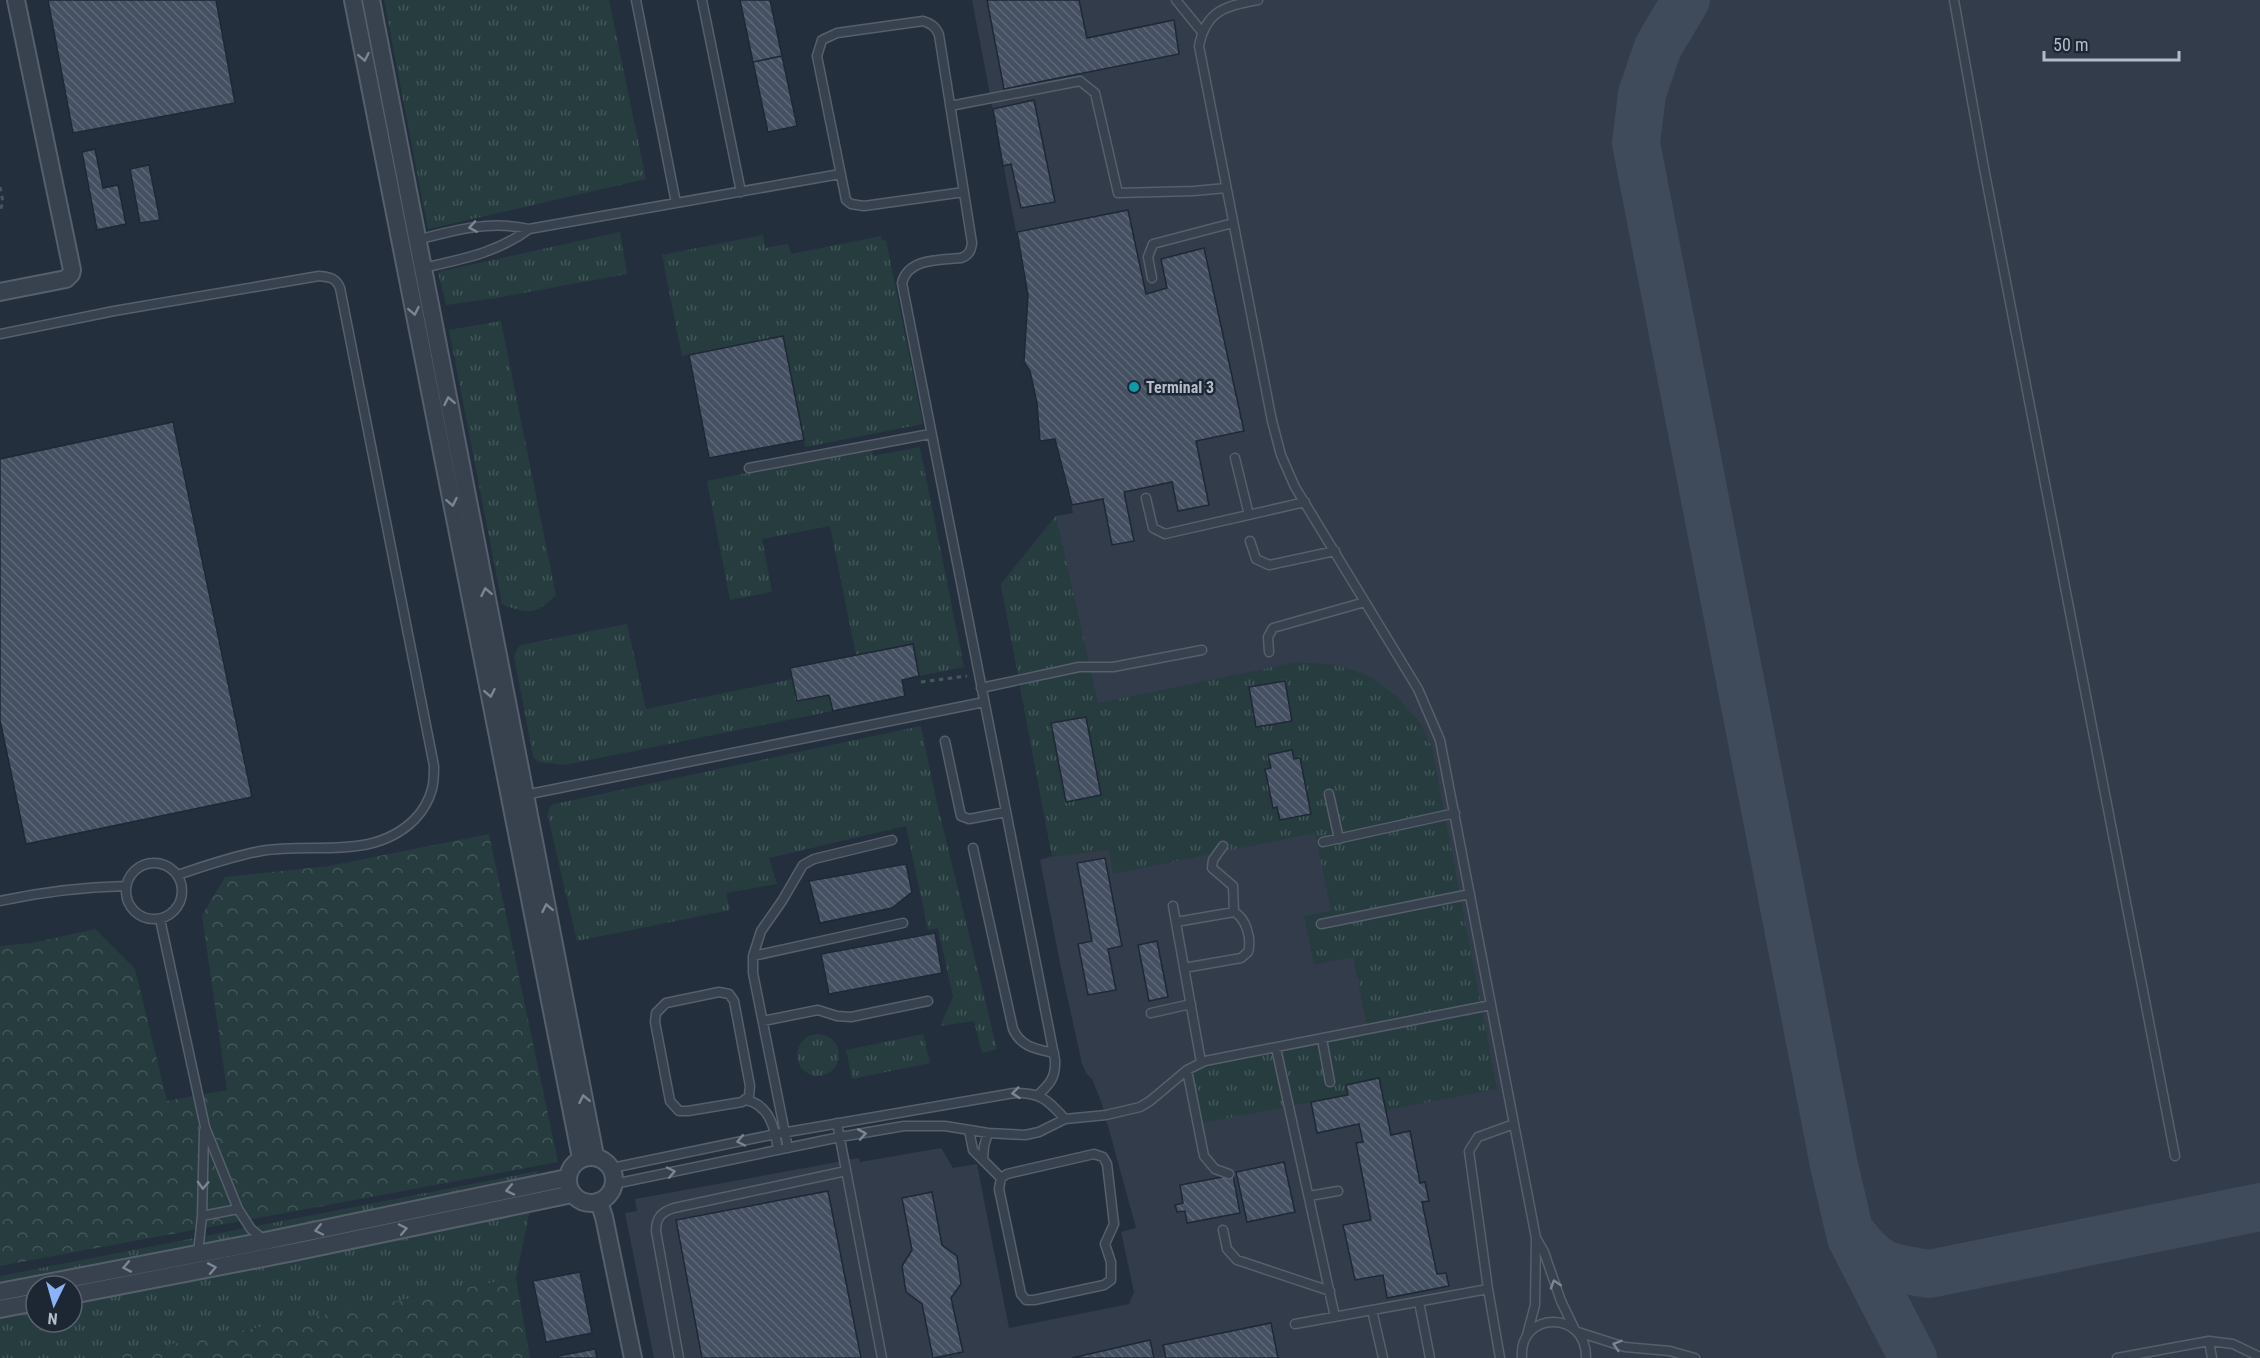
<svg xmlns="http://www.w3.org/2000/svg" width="2260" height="1358" font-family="'Roboto Condensed',sans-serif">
  <defs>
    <pattern id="grass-tufts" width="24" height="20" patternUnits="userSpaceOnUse" patternTransform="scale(1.5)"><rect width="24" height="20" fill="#263c3f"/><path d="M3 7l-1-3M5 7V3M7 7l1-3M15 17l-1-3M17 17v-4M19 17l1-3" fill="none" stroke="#435659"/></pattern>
    <pattern id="forest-crowns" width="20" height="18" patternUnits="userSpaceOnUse" patternTransform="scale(1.5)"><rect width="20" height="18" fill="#263c3f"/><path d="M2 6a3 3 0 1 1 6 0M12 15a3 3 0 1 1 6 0" fill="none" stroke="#435659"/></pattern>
    <pattern id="building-back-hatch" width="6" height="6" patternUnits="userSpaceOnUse" patternTransform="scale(1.5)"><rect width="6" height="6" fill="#455162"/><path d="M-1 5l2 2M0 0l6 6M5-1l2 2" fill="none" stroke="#5d6877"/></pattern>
  </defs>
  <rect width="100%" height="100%" fill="#242f3e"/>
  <path fill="#323c4b" d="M972,0H2260V1358H654L625,1213L637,1211L635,1199L859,1158L860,1162L941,1148L953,1168L977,1164L1009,1328L1129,1304L1134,1292L1121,1232L1136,1228L1102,1104L1092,1079L1086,1073L1082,1064L1061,968L1040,860L1052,856L1001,584L1056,516L1073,513L1055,439L1040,441L1037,403L1030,371L1024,362L1028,295Z"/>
  <path fill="url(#grass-tufts)" fill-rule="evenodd" d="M384,0H609L646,179L428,229Z
    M620,232L627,274L496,298L446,305L438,272Z
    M763,235L765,248L788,244L791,254L881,236L882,241L886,240L923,424L805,447L783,336L682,356L662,255Z
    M501,321L556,595C552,598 549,602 545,605C532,616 516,610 502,604L449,330Z
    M920,447L964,667L919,676L913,645L856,655L830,526L762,539L772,592L730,600L707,481L871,448L873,456Z
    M1056,516L1098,703L1297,662L1336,665L1367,675L1396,696L1420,723L1432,748L1497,1089L1386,1110L1379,1078L1347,1085L1348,1095L1202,1123L1191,1063L1367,1026L1353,957L1314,965L1304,916L1331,911L1315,833L1113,874L1109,850L1052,857L1001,584Z
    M627,624L646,709L792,679L797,701L829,695L833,711L564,765L538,762L533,756L514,656L517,649L521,645Z
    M921,726L936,799L997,1049L982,1053L974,1021L940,1026L953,997L938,928L928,930L906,826L769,858L777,884L726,893L730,910L577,941L548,817L549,808L554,804Z
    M797 1055a21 21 0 1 1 42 0a21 21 0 1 1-42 0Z
    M923,1034L930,1063L852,1079L846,1050Z
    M538,1171L516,1278L99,1358H0V1276ZM36,1286H72V1322H36Z"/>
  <path fill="url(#forest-crowns)" d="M489,834L558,1162L0,1266V946L32,943L95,929L135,969L167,1101L227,1090L202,915L225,877L329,866Z
    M516,1278L530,1358H99Z"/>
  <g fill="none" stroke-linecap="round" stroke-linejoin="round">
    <path stroke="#3f4a5a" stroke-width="48" d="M1686,0L1658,47L1642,94L1636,143L1834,1165L1851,1238L1913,1358
      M1854,1236C1880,1269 1889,1267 1929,1274L2260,1207"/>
  </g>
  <path fill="url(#building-back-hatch)" stroke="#1f2835" stroke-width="1.5" d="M48,0H216L235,103L73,133Z
    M740,0H770L782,56L753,62Z
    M987,0H1079L1087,38L1174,20L1179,54L1004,89Z
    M782,56L797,126L768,132L753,62Z
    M1034,100L1055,202L1021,208L1011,164L1003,166L993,109Z
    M95,149L103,188L118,185L126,224L97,230L82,152Z
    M149,165L160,220L140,223L130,169Z
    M1128,210L1146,294L1167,288L1161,259L1204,248L1244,431L1196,441L1209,505L1178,511L1172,482L1124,492L1134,541L1112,545L1103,499L1072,505L1055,439L1040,441L1037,403L1030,371L1024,362L1028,295L1017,232Z
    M783,336L804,440L709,458L689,355Z
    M173,422L252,797L26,844L0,720V459Z
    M913,644L919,676L902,680L905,696L833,711L829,695L797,701L790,668Z
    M1285,681L1292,721L1256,727L1249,687Z
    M1086,717L1101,795L1066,802L1051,723Z
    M1292,750L1294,759L1300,758L1311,814L1280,820L1277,807L1273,808L1265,769L1271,768L1268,755Z
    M1105,858L1122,946L1108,949L1116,990L1088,995L1078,944L1092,941L1077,863Z
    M906,864L912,892L892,908L820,923L809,881Z
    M935,933L942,973L829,994L821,954Z
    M1157,941L1168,997L1149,1001L1138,945Z
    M1379,1078L1391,1135L1410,1131L1420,1183L1425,1182L1429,1201L1422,1202L1437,1274L1446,1273L1449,1286L1387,1298L1383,1275L1355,1280L1343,1225L1371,1220L1356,1143L1363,1142L1359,1124L1317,1133L1311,1102L1348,1095L1346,1085Z
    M1284,1162L1295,1212L1247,1222L1236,1172Z
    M1233,1175L1240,1213L1187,1223L1185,1211L1177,1212L1175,1205L1183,1203L1180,1185Z
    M828,1191L861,1358H702L676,1220Z
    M932,1192L942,1245L957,1256L961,1284L951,1298L963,1352L933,1358L922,1304L906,1292L902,1266L912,1250L902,1198Z
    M580,1272L592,1333L546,1342L533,1281Z
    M1271,1323L1278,1358H1166L1163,1345Z
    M1150,1340L1154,1358H1072Z
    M595,1349L597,1358H558V1356Z"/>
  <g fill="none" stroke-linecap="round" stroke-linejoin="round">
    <g stroke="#565f6c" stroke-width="11">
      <path id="service" d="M636,0L676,203
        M702,0L741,192
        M1176,0L1202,32
        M1258,0C1226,6 1206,10 1199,46L1272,421L1281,455L1295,487L1418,689L1440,740L1536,1238L1535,1305L1527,1335
        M1954,0L1984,168L2175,1156
        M950,106L1080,81L1095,93L1118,193L1194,191L1226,188
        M964,192L864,206L851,204L846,200L817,56L822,40L837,33L923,21C932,24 936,27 939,35L972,243C971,251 969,255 961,258C940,260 908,258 902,283L1055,1060C1056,1077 1050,1084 1038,1095
        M417,240C455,230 490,220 529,229L840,174
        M423,268C462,259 497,253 529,229
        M1152,278L1148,257L1153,244L1233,223
        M0,334L114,311L319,276C330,277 336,278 340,288L434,766C434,773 434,782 432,789C429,800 422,812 414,820C372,861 314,842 261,851C233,856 205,866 177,875
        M1235,458L1249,515
        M749,468L930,434
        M1146,498L1153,528L1165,534L1305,502
        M1250,541L1256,559L1269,565L1335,551
        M1269,652L1268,637L1273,628L1365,602
        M981,688L1079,667H1113L1202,650
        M945,741L961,816L969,819L1006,812
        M1329,794L1339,839
        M525,795L984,702
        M1323,842L1455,813
        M1223,846L1213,860L1212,868L1233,886L1234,912
        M973,848L1013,1029C1021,1047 1036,1049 1054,1053
        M126 891a28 28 0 1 1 56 0a28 28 0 1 1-56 0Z
        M0,901C41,892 83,887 126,886
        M1173,906L1201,1062
        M160,919L205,1127L238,1209L251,1229L265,1241
        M1176,922L1234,912C1246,918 1252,939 1248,952L1241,958L1184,968
        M1321,924L1470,894
        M753,956L903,923
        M719,992L729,994L734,1001L750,1086L749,1096L742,1102L688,1111H679L670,1101L655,1022L656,1013L666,1003Z
        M1151,1013L1191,1004
        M763,1021L818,1010L837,1016L851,1017L928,1001
        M1322,1039L1330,1082
        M1276,1048L1335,1317
        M1187,1070L1204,1156L1215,1169L1229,1174
        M746,1100C770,1105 775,1129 778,1150
        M837,1123L882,1358
        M969,1130L973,1150L1001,1178
        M788,1148L753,973V956L761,931L782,901L803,865L814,859L892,840
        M1094,1154L1103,1157L1107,1164L1114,1224L1105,1244L1111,1262V1280L1104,1285L1034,1300H1026L1021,1294L999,1189L1001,1178L1007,1174Z
        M983,1160L984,1146L988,1133
        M612,1168L776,1134L1014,1093C1040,1092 1048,1100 1065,1119
        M614,1184L840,1137L904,1126H945L988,1133L1025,1135L1039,1132L1065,1119L1106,1115L1140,1107L1150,1101L1187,1070L1205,1061L1491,1005
        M1309,1196L1338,1191
        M202,1216L238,1209
        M1223,1230L1227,1249L1237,1260L1330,1291
        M1536,1238L1544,1252L1561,1301L1574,1328
        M198,1253L202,1216L204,1131
        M1419,1302L1430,1358
        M1372,1310L1383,1358
        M1295,1324L1488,1289
        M1578,1332L1625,1347L1670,1351L1695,1358
        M2209,1341L2212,1358
        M679,1358L656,1231C656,1218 661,1212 674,1208L846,1171
        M1500,1358L1488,1289L1469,1151L1478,1137L1514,1124
        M1522,1358C1518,1311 1587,1309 1586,1358
        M2117,1358L2209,1341L2233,1344L2260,1357"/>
    </g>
    <g stroke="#565f6c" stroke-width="20">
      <path id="minor" d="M353,0L581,1158
        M371,0L595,1156
        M0,292L66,279L71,274L72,270L16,0
        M568 1180a23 23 0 1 1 46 0a23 23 0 1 1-46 0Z
        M599,1202L604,1217L633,1358
        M0,1292L265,1241L567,1178
        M72,1295L294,1252L572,1194
        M0,1309L36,1302"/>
    </g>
    <path stroke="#44595c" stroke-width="3" stroke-dasharray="4.5 4.5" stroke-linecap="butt" d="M0,187L3,202L0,211
      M921,682L967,676"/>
    <use href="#service" stroke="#38414e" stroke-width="8"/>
    <use href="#minor" stroke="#38414e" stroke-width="16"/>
  </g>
  <defs><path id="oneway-chevron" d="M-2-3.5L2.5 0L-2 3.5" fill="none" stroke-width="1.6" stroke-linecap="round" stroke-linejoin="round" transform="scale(1.5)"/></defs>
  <g stroke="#7c8592">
    <use href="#oneway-chevron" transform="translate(364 57) rotate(79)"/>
    <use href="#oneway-chevron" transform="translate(473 227) rotate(171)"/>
    <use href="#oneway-chevron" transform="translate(414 311) rotate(79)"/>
    <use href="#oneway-chevron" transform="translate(449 401) rotate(-101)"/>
    <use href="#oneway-chevron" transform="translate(452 502) rotate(79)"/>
    <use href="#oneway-chevron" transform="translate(486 592) rotate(-101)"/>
    <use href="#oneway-chevron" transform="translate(490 693) rotate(79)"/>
    <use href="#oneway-chevron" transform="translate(547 908) rotate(-101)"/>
    <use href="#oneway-chevron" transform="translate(1016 1093) rotate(174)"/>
    <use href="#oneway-chevron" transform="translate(584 1099) rotate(-101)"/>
    <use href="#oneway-chevron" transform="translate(862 1134) rotate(-10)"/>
    <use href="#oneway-chevron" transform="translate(741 1141) rotate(168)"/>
    <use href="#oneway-chevron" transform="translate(671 1172) rotate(-12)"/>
    <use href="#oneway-chevron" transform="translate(203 1185) rotate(92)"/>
    <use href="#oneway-chevron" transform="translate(510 1190) rotate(168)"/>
    <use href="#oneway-chevron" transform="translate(403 1229) rotate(-12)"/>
    <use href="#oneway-chevron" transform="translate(319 1230) rotate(168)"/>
    <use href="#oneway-chevron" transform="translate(127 1267) rotate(169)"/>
    <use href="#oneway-chevron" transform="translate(212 1268) rotate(-11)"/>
    <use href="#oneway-chevron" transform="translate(1555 1284) rotate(-108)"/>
    <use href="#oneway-chevron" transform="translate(1617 1345) rotate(-163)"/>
  </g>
  <circle fill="#0f9aa8" stroke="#1d2633" stroke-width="2" cx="1134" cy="387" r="6"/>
  <g text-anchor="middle" stroke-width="5" stroke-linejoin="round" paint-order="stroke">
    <g font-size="16" font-weight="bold" fill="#b4bcc9" stroke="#1d2633" text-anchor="start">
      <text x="1146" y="393">Terminal 3</text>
    </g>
  </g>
  <g transform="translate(54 1304) rotate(185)"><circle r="28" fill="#1d2633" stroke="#59626f" stroke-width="1.5"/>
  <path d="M0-4.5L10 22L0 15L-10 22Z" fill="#8ab4f8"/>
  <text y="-9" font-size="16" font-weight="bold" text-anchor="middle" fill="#b4bcc9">N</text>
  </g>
  <path d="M2044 51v9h135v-9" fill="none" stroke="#b4bcc9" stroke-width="3"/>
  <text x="2053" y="51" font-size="18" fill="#b4bcc9" stroke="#1d2633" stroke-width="4.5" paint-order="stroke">50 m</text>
</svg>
